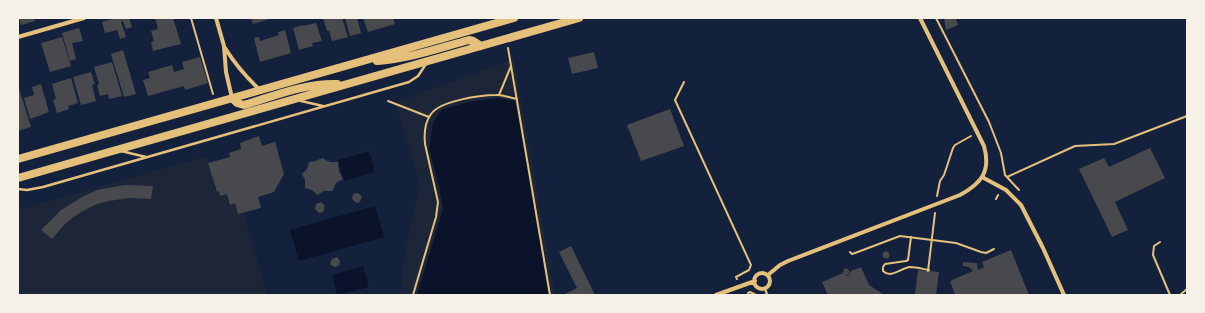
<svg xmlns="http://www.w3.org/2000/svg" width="1205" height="313" font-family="'Public Sans',sans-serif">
  <rect width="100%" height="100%" fill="#14213d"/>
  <path fill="#1d2539" d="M514,59L555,295H400L406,247L420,185L395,102Z
    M207,156L216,192L219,191L221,196L227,194L230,204L235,203L238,214L244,213L267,295H18V210Z"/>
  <path fill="#0b132b" d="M498,98L515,101L535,207L548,295H417L443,209L439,186L429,149L433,122L442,110L468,102Z
    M369,151L375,172L344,181L338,160Z
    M375,206L384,237L299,261L290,230Z
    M363,266L369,287L337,295L332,275Z"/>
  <path fill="#48494c" d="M19,18H34L35,21L21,25Z
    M116,18H122L123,21L121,22L126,37L120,39L117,30L105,33L102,22Z
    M122,18H129L132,27L126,29Z
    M155,18H173L181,44L153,51L151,42L154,41L151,31L158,29Z
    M251,18H273L253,24Z
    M323,18H342L348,37L332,41L329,31H327Z
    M345,18H357L361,33L350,36Z
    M363,18H393L395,24L368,32Z
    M944,18H956L958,25L946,30Z
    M316,23L322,41L312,43L313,46L299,50L293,28L303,25V26Z
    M79,28L83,41L72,43L76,59L70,61L62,33Z
    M285,30L291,53L260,62L254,38L259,37L260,41L279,35L278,32Z
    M62,37L71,66L50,72L41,43Z
    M123,50L136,94L124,97L111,54Z
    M594,52L598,68L572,74L568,58Z
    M200,57L208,83L185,90L184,86L148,96L143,80L150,78L148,72L172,65L174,72L184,69L182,62Z
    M112,62L122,96L109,99L108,94L100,96L97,85L99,84L94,67Z
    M91,72L95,84L92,85L96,101L81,105L73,77Z
    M71,78L78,103L68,106L69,109L57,113L53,100L56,99L52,84Z
    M41,84L49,112L30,119L24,98L34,95L32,87Z
    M18,85L31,127L18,131Z
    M670,109L684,146L641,161L627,125Z
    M259,136L262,146L275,142L284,174L274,192L258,197L261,208L238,214L235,203L230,205L227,194L220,196L219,191L217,192L208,163L230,157L229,153L241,149L240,143Z
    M1150,148L1165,178L1115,202L1128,230L1112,237L1079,169L1104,158L1109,167Z
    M322,158L330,162H338L339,171L343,179L336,183L332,191H324L318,195L312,190L305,188V180L302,174L307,169L309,162L316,161Z
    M125,185L153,186L151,199L129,198L109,201L97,204L83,211L72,218L63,226L52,239L41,230L61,210L84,196L97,190Z
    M358,193L362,196L360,202L356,203L352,199L353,194Z
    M321,202L325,206L323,212L319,213L315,209L316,204Z
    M571,246L595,295H563L577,288L559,252Z
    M1011,250L1029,295H955L950,281L973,271L969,267L963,266V262L977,263L978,270L984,267L982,262Z
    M882.5 255a3.5 3.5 0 1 1 7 0a3.5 3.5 0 1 1-7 0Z
    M337,257L340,261L339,266L334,267L330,264L332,259Z
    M861,267L869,285L884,295H828L822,282L843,273L844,269L846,268L850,271L849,274L846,275L843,274L847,276L850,274L851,271Z
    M918,270L939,272L936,295H915Z"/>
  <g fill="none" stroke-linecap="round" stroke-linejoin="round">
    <path stroke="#e5c07b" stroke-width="2" d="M191,18L213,94
      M936,18L989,122L1001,153L1005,175L1019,190
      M508,48L550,295
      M684,82L675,100L751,265L749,270L736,277L737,279
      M499,95L511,66
      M388,101L429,117
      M1007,177L1075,146L1114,144L1187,116
      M937,196L940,181L944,175L953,148L955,145L971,136
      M996,199L998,195
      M911,237L908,260L906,261L885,264L883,267V271C891,279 901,268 910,267C916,267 923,269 929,270
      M1160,242L1154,246L1153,255L1170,295
      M850,252L852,254L855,253L900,236L956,243L981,252L986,253L994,249
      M928,271L935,213
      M748,293L750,292L756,295
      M413,295L436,217L438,202L425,144C424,134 425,122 431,114C440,101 480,95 496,95C502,94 510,98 517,99
      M1180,295L1187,289"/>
    <path stroke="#e5c07b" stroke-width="2.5" d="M301,101L323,106
      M121,151L146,157
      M18,189L27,190L43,187L409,82L418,76L426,64
      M765,288L767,295"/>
    <path stroke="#e5c07b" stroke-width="4" d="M216,18L224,46L226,72L232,98
      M18,37L84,18
      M225,48C235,64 246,77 260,90
      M982,177L1006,190L1021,205L1043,248L1064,295
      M754 281a8 8 0 1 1 16 0a8 8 0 1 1-16 0Z
      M768,275L780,265L788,261L960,195C982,183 991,171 984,146L920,18
      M716,295L755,281"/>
    <path stroke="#e5c07b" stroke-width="8" d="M377,61C408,59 439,48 469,40L473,41L481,46
      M232,98L237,103L244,105C274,96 305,83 337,84
      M18,159L514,18
      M18,178L579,18"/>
  </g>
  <rect width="1205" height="313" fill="none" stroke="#f6f1e7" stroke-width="38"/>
</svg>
